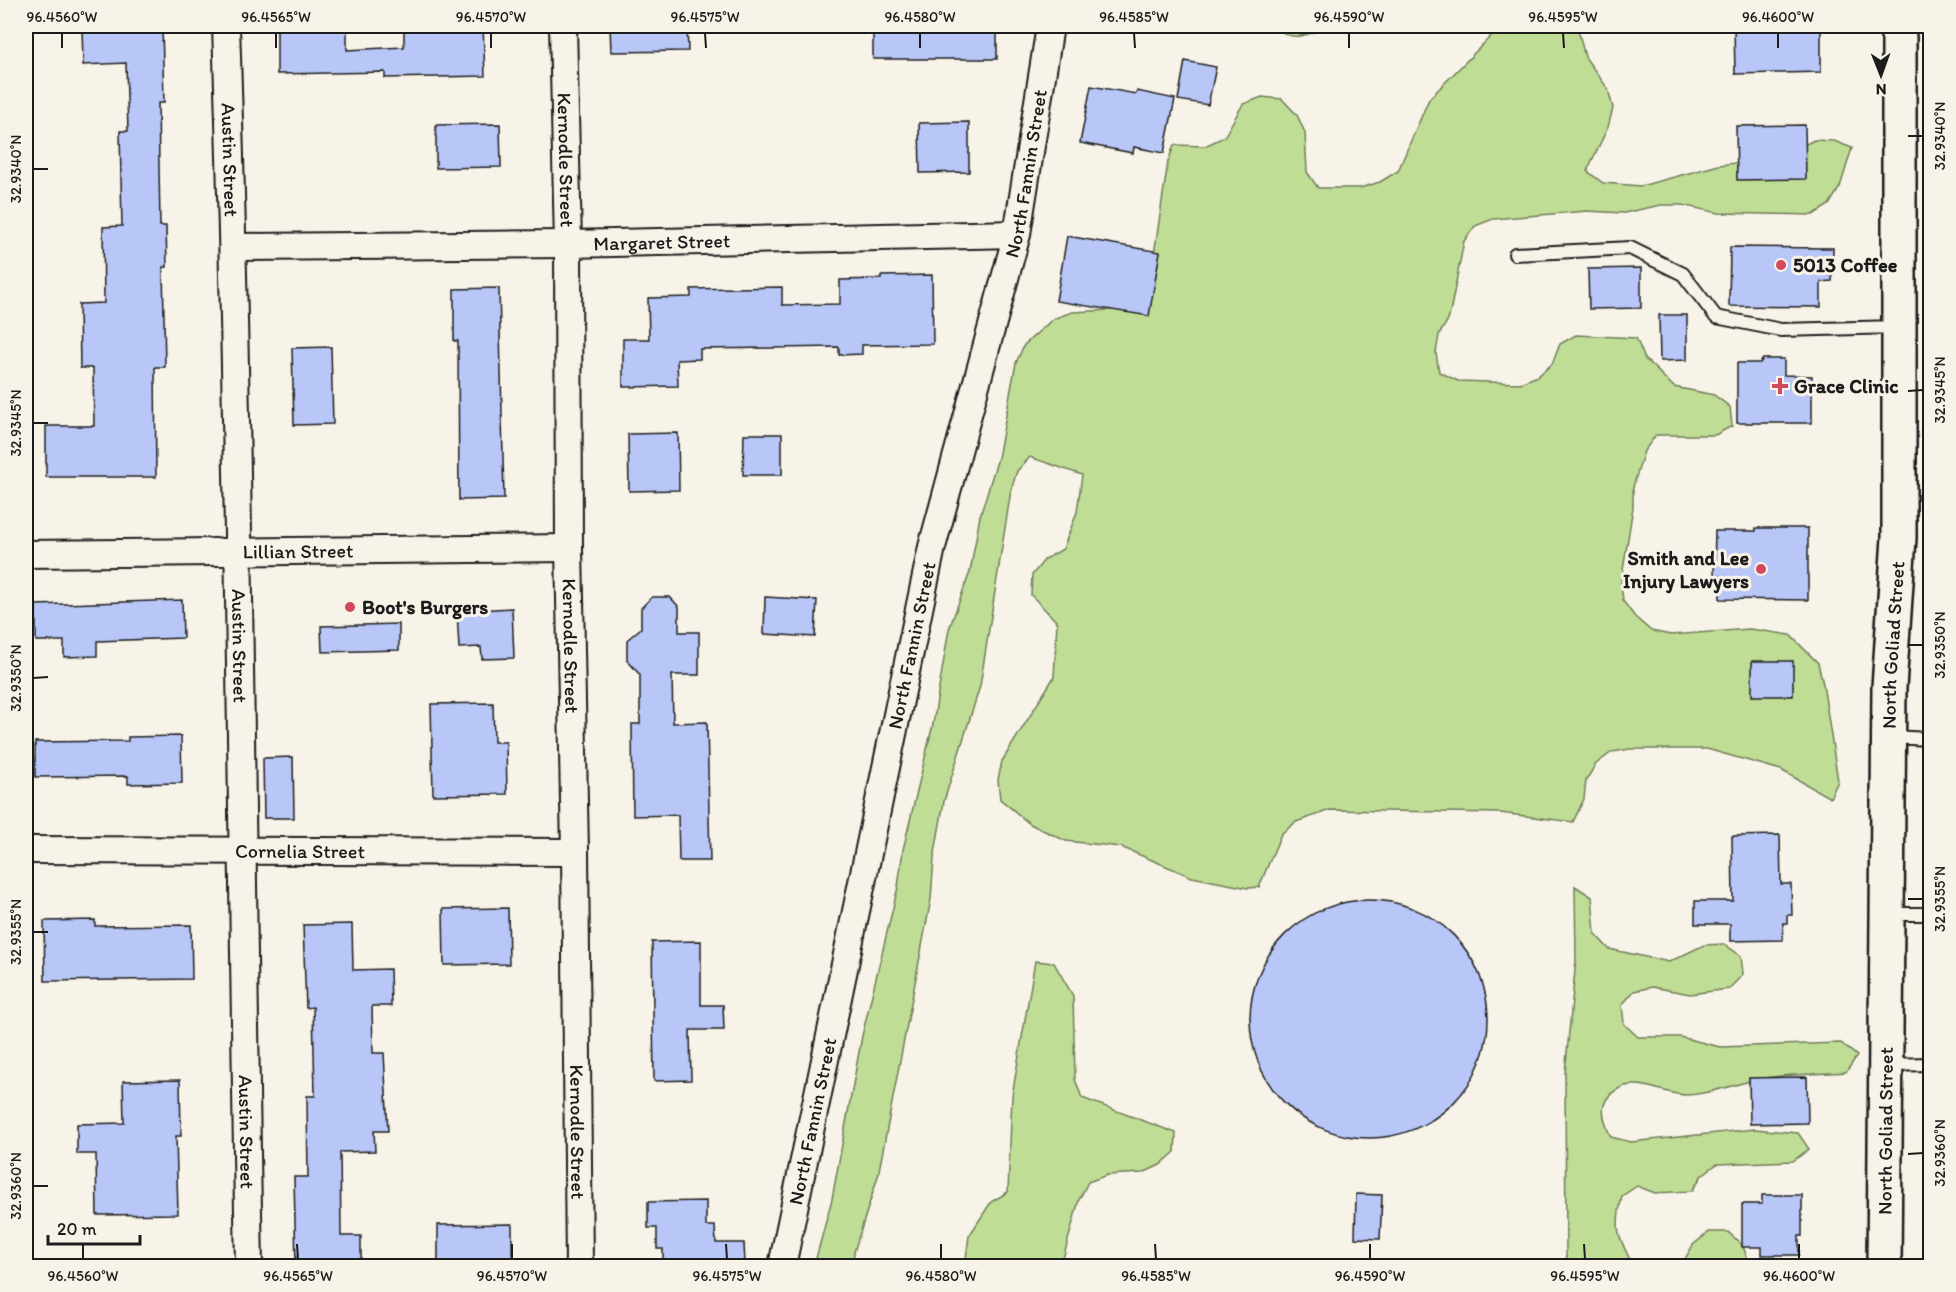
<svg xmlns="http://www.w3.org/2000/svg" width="1956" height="1292" font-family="Itim,sans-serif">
  <rect width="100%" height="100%" fill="#f7f3e8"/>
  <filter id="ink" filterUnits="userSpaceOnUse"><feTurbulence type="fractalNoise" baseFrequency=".0167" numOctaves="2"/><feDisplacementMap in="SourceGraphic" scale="12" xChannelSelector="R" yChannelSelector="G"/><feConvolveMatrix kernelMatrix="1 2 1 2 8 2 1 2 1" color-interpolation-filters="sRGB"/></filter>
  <g filter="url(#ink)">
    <path fill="#c0dd95" stroke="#6e7c58" stroke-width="1.5" d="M1275,26H1322L1320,30C1302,37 1289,41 1275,26Z
      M1501,26H1577L1585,57L1608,89L1613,108L1608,127L1587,171L1603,183L1641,186L1719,165L1779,158L1814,140L1834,141L1852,148L1840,187L1829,205L1813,215L1719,213L1682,205H1661L1624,213L1587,211L1493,219L1475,226L1464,241L1449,318L1439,335L1436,353L1439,372L1458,381L1520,383L1538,376L1552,364L1560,344L1576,335L1636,338L1645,359L1674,387L1714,395L1730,407L1732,426L1715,435H1656L1644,451L1633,487V507L1621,583L1623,601L1635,617L1651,631L1671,635L1750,629L1790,635L1818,663L1823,684L1838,781L1830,798L1781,770L1707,749H1630L1612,752L1596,764L1586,780L1584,799L1573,822L1500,813L1330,810L1296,822L1281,834L1259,887L1248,888L1192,877L1121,847L1066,841L1030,824L1000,799L998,780L1002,761L1054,677L1057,622L1031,595L1032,575L1045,559L1063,549L1077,512L1082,475L1030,457L1017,471L1011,490L980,686L944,801L934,858L931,899L878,1176L854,1252L853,1266H814L832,1199L862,1036L898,887L903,850L933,724L949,629L970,572L980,516L998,458L1016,363L1024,345L1053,319L1072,312L1130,309L1147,301L1168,162L1174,145L1205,146L1224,137L1243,104L1262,97L1282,99L1297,115L1305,133L1307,172L1318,188H1360L1380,182L1398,171L1429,99Z
      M1575,886L1592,897L1595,934L1609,949L1669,962L1704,945L1724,944L1741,956L1743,974L1729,989L1690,994L1652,987L1634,991L1622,1005L1624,1024L1638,1037H1680L1720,1047L1841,1043L1857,1056L1846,1072C1821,1074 1796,1074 1772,1077C1743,1080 1715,1094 1686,1095C1665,1095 1637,1077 1618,1089C1597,1101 1602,1118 1611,1137L1631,1142L1755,1129L1798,1133L1809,1149L1793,1161L1717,1164L1702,1175L1692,1191L1655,1193L1637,1186L1622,1196C1614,1231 1618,1235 1633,1266H1568L1566,1255L1565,1073L1576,960Z
      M1035,961L1054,963L1073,996L1075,1079L1082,1098L1176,1133L1175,1152L1160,1165L1143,1173L1107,1175L1088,1182L1079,1200L1061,1266H965L969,1236L991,1202L1008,1192L1012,1096Z
      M1709,1232H1728L1743,1246L1749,1264L1752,1266H1681L1693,1245Z"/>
    <path fill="#b8c7f8" stroke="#1c1c1c" stroke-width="1.5" d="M82,26H162L164,103H158L160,226H166L167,267H163L165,367H155L156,477H46V426H94L93,368H80L79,304L104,303L103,227L122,226L120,131H128L126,63L83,65Z
      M277,26H347V50L404,47V26H483L485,76L385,78V72L277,74Z
      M610,26H687L688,51L611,52Z
      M873,26H997V59H873Z
      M1734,26H1821V72L1735,74Z
      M1185,61L1216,67L1208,105L1178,100Z
      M1091,86L1136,94L1137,91L1175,99L1164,153L1134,147L1133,153L1080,143Z
      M969,122V172L920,173L919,123Z
      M500,124L501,167L436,168V125Z
      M1805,125L1806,179L1737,180L1736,126Z
      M1067,236L1160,252L1149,316L1056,301Z
      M1730,247L1833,248L1832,281L1821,282V307L1729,306Z
      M1641,268V308L1589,309L1588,269Z
      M932,275L933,344L862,345V354L839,355V347L700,349V359L677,360L678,386L623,387V339H649L648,298L691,297V289L782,287V305L840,304V280L881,279V276Z
      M499,288L504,499L459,500L458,341H454V289Z
      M1659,315H1687V360L1660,361Z
      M331,347L333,424L294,425L292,348Z
      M1763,359H1784V375L1812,376V423H1737V363H1760Z
      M678,433L679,490L629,491L628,434Z
      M744,434H782V475H743Z
      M1756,528H1808V600L1720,599V576L1714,577L1715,531H1756Z
      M652,597H670L679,607V632H699V675H672L673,723L707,722L710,861H679L678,815L633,816L632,724H640V675L627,660V640L641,628V608Z
      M765,597L817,600L815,637L764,634Z
      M182,600L183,638L97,641V656L64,657V641H36V605Z
      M512,608L514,658L482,659L481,647L459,648L457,611Z
      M399,624V650L322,652L321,626Z
      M1752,661H1793V696H1752Z
      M493,703L494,742H506L507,794L433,795L431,704Z
      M181,736L182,783L128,784V776L35,777V742L128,741V737Z
      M293,757L294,818H264L263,758Z
      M1780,835L1781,884H1791L1792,915H1787V923H1783V940L1730,941V924H1695V901H1733L1732,836Z
      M1250 1019a119 119 0 1 1 238 0a119 119 0 1 1-238 0Z
      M508,908L509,964L444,965L443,909Z
      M95,920V926L191,925L192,979L45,981L44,921Z
      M352,924L353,970L390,969L391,1006H372L373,1053H384L388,1131H374L375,1151L340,1152L341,1236H361V1266H296L294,1177H308L307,1096H315L313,1007L306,1008L303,925Z
      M701,941V1005H723L724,1030H690L691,1080L654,1081L652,942Z
      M1807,1077L1808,1123L1750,1124L1749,1078Z
      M180,1080L181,1136H176L178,1214L97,1215L96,1154H77V1124L124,1123L123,1081Z
      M1356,1194L1382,1195L1380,1239L1355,1238Z
      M1762,1195H1802V1236H1799V1255H1762V1247H1742V1204H1762Z
      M706,1201V1226H715L716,1243H744L745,1266H663V1249H657V1228H648V1202Z
      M512,1224V1266H438V1225Z"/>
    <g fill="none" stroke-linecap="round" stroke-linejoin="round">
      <g stroke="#1c1c1c" stroke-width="16">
        <path id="lane" d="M1515,254L1630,248L1683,274L1716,317L1781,330L1898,327
          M1890,737L1930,739
          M1890,914H1930
          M1887,1065L1930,1064"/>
      </g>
      <g stroke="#1c1c1c" stroke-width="30">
        <g id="street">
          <path id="s1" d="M226,26C240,439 241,853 249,1266"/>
          <path id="s2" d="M563,26L568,244L569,548L575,852L579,1266"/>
          <path id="s3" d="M234,247L568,244L1017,234"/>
          <path id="s4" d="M26,554L569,548"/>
          <path id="s5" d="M26,850L575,852"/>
          <path id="s6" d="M782,1266L932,547L1017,234L1050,26"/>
        </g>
      </g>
      <g stroke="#1c1c1c" stroke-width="38">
        <g id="primary">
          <path id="s7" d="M1884,1266L1889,687L1899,538V37L1895,26"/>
        </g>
      </g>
      <use href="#lane" stroke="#f7f3e8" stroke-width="12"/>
      <use href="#street" stroke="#f7f3e8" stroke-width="26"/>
      <use href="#primary" stroke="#f7f3e8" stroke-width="33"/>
    </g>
  </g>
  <path fill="none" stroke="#1c1c1c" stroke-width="2" d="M62,33V48M276,33V48M491,33V48M705,33L706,48M920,33V48M1134,33L1135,48M1349,33V48M1563,33L1564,48M1778,33V48M1908,136H1923M33,169H48M1908,391L1923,390M33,423H48M1908,645H1923M33,678L48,677M1908,899H1923M33,932H48M1908,1154L1923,1153M33,1186H48M83,1244V1259M297,1244L298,1259M512,1244V1259M726,1244L727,1259M941,1244V1259M1155,1244L1156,1259M1370,1244V1259M1584,1244L1585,1259M1799,1244V1259"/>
  <g fill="#d1495b" stroke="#f7f3e8" stroke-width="2">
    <circle cx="1781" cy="265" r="6"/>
    <path d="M1777 377h6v6h6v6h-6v6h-6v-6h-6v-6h6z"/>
    <circle cx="1761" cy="569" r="6"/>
    <circle cx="350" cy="607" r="6"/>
  </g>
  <g text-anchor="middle" stroke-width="6" stroke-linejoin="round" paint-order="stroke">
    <g font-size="20" fill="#1c1c1c" stroke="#f7f3e8">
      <text dy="7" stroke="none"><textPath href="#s1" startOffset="134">Austin Street</textPath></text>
      <text dy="7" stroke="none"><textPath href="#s2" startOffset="134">Kernodle Street</textPath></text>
      <text dy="7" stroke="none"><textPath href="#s6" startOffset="1120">North Fannin Street</textPath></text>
      <text dy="7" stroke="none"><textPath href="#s3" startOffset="428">Margaret Street</textPath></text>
      <text dy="7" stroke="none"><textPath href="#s4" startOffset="272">Lillian Street</textPath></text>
      <text dy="7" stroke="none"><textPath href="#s6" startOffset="634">North Fannin Street</textPath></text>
      <text dy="7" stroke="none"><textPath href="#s1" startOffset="620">Austin Street</textPath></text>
      <text dy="7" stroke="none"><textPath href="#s2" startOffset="620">Kernodle Street</textPath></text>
      <text dy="7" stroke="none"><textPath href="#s7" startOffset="621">North Goliad Street</textPath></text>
      <text dy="7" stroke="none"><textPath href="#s5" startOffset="274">Cornelia Street</textPath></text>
      <text dy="7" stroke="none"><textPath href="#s6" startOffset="148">North Fannin Street</textPath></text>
      <text dy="7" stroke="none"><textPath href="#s1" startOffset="1106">Austin Street</textPath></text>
      <text dy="7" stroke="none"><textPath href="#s2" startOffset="1106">Kernodle Street</textPath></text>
      <text dy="7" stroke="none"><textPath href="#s7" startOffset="135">North Goliad Street</textPath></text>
    </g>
    <g font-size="20" font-weight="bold" fill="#1c1c1c" stroke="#f7f3e8" text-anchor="start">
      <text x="1793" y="272">5013 Coffee</text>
      <text x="1794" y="393">Grace Clinic</text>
      <text x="1749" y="565" text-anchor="end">Smith and Lee<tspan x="1749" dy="23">Injury Lawyers</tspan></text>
      <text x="362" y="614">Boot's Burgers</text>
    </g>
  </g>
  <rect width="1956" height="1292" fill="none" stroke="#f7f3e8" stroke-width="66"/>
  <g transform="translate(1881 75) rotate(179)" stroke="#f7f3e8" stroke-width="4.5" paint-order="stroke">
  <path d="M0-4.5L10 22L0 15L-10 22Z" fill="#1c1c1c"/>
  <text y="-9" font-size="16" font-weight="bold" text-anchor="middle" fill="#1c1c1c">N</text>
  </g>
  <path d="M48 1235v9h92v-9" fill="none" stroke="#1c1c1c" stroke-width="3"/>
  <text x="57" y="1235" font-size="18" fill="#1c1c1c" stroke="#f7f3e8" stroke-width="4.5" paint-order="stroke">20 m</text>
  <rect x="33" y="33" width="1890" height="1226" fill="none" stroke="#1c1c1c" stroke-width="2"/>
  <g font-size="15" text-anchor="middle" fill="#1c1c1c">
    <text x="62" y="22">96.4560°W</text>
    <text x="276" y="22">96.4565°W</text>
    <text x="491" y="22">96.4570°W</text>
    <text x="705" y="22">96.4575°W</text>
    <text x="920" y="22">96.4580°W</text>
    <text x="1134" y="22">96.4585°W</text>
    <text x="1349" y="22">96.4590°W</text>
    <text x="1563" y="22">96.4595°W</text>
    <text x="1778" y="22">96.4600°W</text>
    <text transform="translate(1940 136) rotate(-90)" y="5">32.9340°N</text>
    <text transform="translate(16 169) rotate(-90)" y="5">32.9340°N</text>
    <text transform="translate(1940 390) rotate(-90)" y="5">32.9345°N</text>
    <text transform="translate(16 423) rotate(-90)" y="5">32.9345°N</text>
    <text transform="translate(1940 645) rotate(-90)" y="5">32.9350°N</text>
    <text transform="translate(16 678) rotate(-90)" y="5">32.9350°N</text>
    <text transform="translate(1940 899) rotate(-90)" y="5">32.9355°N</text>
    <text transform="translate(16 932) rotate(-90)" y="5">32.9355°N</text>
    <text transform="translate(1940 1153) rotate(-90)" y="5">32.9360°N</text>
    <text transform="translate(16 1186) rotate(-90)" y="5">32.9360°N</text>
    <text x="83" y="1281">96.4560°W</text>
    <text x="298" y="1281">96.4565°W</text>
    <text x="512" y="1281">96.4570°W</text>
    <text x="727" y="1281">96.4575°W</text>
    <text x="941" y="1281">96.4580°W</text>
    <text x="1156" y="1281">96.4585°W</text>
    <text x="1370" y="1281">96.4590°W</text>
    <text x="1585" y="1281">96.4595°W</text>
    <text x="1799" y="1281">96.4600°W</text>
  </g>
</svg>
